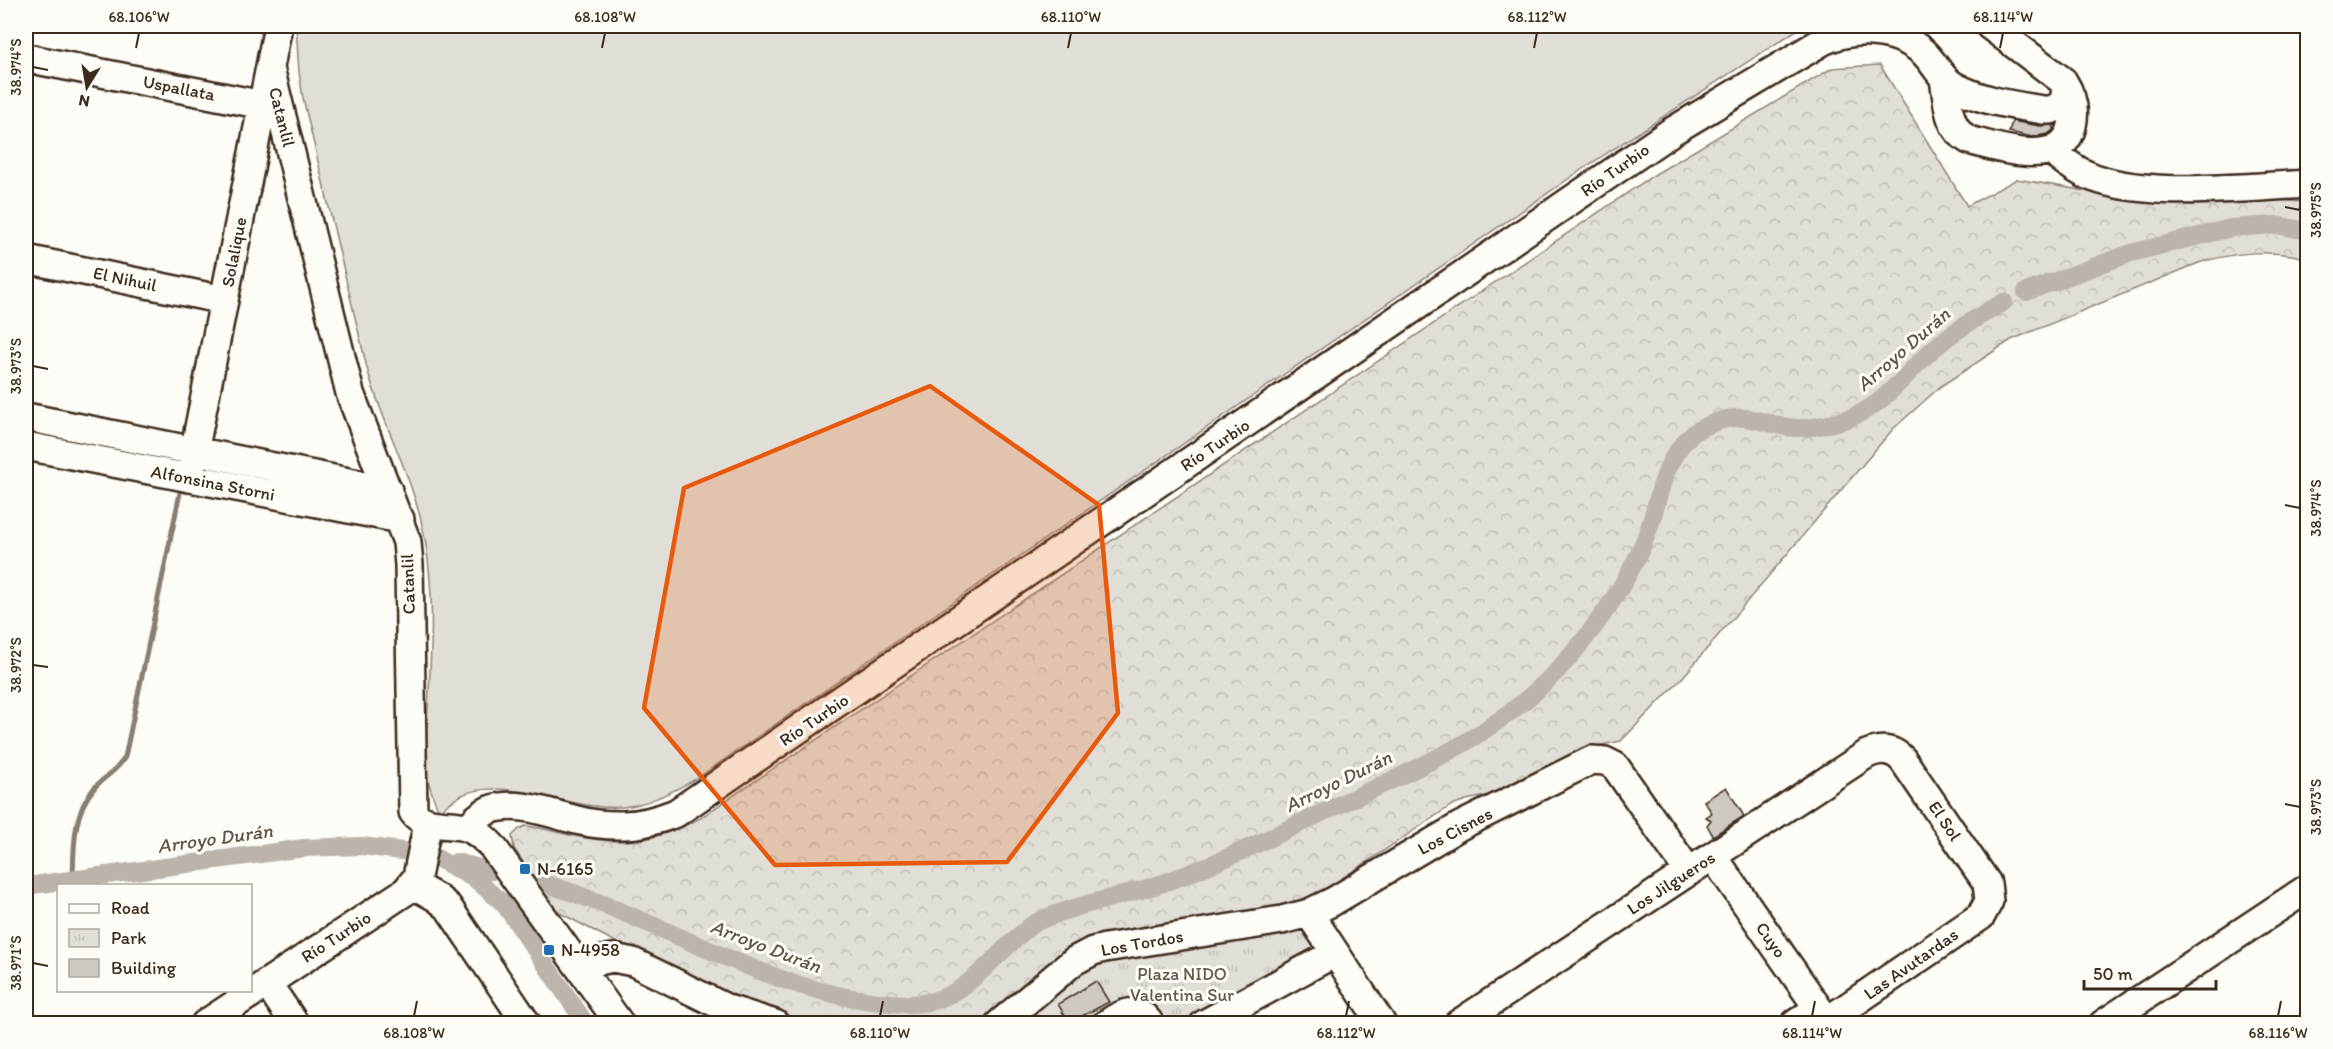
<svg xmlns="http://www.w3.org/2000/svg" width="2333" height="1049" font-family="Itim,sans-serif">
  <defs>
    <pattern id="forest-crowns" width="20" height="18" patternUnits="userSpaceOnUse" patternTransform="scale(1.5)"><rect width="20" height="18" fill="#e1ded7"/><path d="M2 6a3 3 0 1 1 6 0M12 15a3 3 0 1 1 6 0" fill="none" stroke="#c2bfb8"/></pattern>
    <pattern id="park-tufts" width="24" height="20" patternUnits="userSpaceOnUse" patternTransform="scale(1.5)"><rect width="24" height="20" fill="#e1ded7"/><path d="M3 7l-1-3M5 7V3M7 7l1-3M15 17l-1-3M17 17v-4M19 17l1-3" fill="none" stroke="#c2bfb8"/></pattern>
  </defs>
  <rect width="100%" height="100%" fill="#fdfcf7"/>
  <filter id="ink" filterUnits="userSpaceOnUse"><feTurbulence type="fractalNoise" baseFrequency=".0167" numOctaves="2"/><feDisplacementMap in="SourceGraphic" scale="12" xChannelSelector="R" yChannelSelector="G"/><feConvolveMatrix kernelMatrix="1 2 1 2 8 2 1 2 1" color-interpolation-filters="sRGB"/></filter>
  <g filter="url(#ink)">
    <path fill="#e1ded7" stroke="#8e847a" stroke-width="1.5" d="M296,26H1803L1590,164L696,779C673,791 648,805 622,807C574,812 505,775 462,795C454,799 446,806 439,811C431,794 427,780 425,762C428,686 439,604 423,529C411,473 382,423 367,368L303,98L299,72Z"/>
    <path fill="url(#forest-crowns)" stroke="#8e847a" stroke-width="1.5" d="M1880,65L1967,206L2017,179L2150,202L2250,199L2307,202V258C2267,249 2240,252 2201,262L2011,340L1941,386L1893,429L1683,677L1621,741L1581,749L1528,782L1502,793L1466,800L1452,805L1307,902L1073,946L984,1023H812L769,1014L723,998L562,914L549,903L514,848L512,836L519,829L525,826C542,827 558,833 575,836C625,846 654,842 700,818L1654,175L1832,68Z"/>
    <path fill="url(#park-tufts)" stroke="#8e847a" stroke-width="1.5" d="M1306,927L1320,949L1193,1023H1159L1138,993L1093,1023L1011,1024L1090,962Z"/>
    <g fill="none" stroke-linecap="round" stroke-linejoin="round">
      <path stroke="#887d74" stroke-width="5" d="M26,432L119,450
        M73,881C74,848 72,813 95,787C105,776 118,770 125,757L181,488"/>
      <path stroke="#bbb4ad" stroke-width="18" d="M2026,292L2131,253L2231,228L2276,225L2308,231
        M435,857L476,880L504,904L586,1024
        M456,862L492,871
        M539,882C665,918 773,1000 907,1004C956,1005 979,972 1011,943C1020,935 1028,926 1039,921C1079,903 1124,897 1166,882C1222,862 1274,836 1328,810C1411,771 1488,741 1554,674C1589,638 1630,581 1647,534C1661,497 1661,459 1695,432C1702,427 1711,424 1719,421C1749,411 1768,427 1797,428C1810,429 1828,424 1841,421C1882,409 1901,378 1931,351C1953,331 1978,317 2004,302
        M26,886L304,848L362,846L410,852"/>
    </g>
    <path fill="#cdc8c2" stroke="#3b2a1e" stroke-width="1.5" d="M2012,121L2040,126L2054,125L2053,130L2048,134L2032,137L2009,132Z
      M1726,787L1744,816L1713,836L1707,825L1711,820L1706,817L1712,813L1704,801Z
      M1096,981L1109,1002L1069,1023L1058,1004Z"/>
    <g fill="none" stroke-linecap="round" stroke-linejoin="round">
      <g stroke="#3b2a1e" stroke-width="32">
        <path id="minor" d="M26,58L263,105
          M270,68L350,393L407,542L409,565L413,812C426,830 450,821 468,828C478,832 485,839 492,846L620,1024
          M1944,79C1948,102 1947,128 1969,140C1999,148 2062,170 2072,126C2076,109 2072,95 2063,81L1990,26
          M2051,151C2062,159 2072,168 2085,174C2140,200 2246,187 2308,184
          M26,259L224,300
          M26,417L388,490
          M26,446L400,519
          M189,478L278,26
          M468,828C474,821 480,814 489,810C518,799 553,815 581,821C593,824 605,825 618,825C638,826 658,820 676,813L1671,132L1823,41C1854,27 1896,28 1923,52C1935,63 1940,78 1954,86C1981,101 2013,105 2043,110H2051L2063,104L2066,91L2063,81
          M1713,856L1829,1024
          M412,884L437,898L448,907L527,1024
          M1309,913L1382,1024
          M578,965L613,958L633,962L728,1009L775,1024
          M267,983L295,1024
          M205,1024L406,891L417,877L428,822
          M999,1024L1074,961L1093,951L1105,948L1282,920L1309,913L1332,902L1460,826L1592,760L1605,761L1615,766L1689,872
          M1106,1024C1122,1013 1138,1005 1150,1024
          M1204,1024L1335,953
          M1458,1024L1867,754C1881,748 1893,749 1903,760L1987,883L1989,901L1981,916L1827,1021
          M1795,1024L1818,1008
          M2103,1024L2308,888"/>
      </g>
      <use href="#minor" stroke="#fdfcf7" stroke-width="27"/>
    </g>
  </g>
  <path fill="#e8590c" fill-opacity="0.2" stroke="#e8590c" stroke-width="4.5" stroke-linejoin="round" d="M930,386L1099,505L1118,713L1007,862L775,865L644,708L684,488Z"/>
  <path fill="none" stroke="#3b2a1e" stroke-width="2" d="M136,48L139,33M602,48L605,33M1068,48L1071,33M1534,48L1537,33M2000,48L2003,33M33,67L48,70M2285,207L2300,210M33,366L48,369M2285,505L2300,508M33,665L48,667M2285,804L2300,807M33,963L48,966M414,1016L417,1001M880,1016L883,1001M1346,1016L1349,1001M1812,1016L1815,1001M2278,1016L2281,1001"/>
  <g fill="#1f6fb2" stroke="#fdfcf7" stroke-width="2">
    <rect x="519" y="863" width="12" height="12" rx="3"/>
    <rect x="543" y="944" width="12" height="12" rx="3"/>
  </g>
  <g text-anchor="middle" stroke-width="6" stroke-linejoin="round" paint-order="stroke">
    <g font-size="18" fill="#3b2a1e" stroke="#fdfcf7">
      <text transform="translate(179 88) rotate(11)" y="6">Uspallata</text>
      <text transform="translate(282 117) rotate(76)" y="6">Catanlil</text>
      <text transform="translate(1615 170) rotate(-35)" y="6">Río Turbio</text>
      <text transform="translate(234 252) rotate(-79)" y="6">Solalique</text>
      <text transform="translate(125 279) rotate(12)" y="6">El Nihuil</text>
      <text transform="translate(1215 445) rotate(-34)" y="6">Río Turbio</text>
      <text transform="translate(213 483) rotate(11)" y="6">Alfonsina Storni</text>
      <text transform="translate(408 584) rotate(-92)" y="6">Catanlil</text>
      <text transform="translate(814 720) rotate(-34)" y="6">Río Turbio</text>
      <text transform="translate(1945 821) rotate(56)" y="6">El Sol</text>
      <text transform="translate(1455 831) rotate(-28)" y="6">Los Cisnes</text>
      <text transform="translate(1671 883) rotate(-33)" y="6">Los Jilgueros</text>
      <text transform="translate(336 937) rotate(-33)" y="6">Río Turbio</text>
      <text transform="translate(1771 940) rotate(55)" y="6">Cuyo</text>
      <text transform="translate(1142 943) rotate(-10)" y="6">Los Tordos</text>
      <text transform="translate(1911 964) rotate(-35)" y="6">Las Avutardas</text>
    </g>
    <g font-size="18" fill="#3b2a1e" stroke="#fdfcf7" text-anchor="start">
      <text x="537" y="875">N-6165</text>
      <text x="561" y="956">N-4958</text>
    </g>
    <g font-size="18" fill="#64574c" stroke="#fdfcf7">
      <text x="1182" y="980">Plaza NIDO<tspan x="1182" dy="21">Valentina Sur</tspan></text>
    </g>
    <g font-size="20" font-style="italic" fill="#615349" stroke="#fdfcf7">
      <text transform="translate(1903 349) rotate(-41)" y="7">Arroyo Durán</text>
      <text transform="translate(1338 781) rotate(-26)" y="7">Arroyo Durán</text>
      <text transform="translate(215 838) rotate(-8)" y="7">Arroyo Durán</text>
      <text transform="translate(766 946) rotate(21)" y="7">Arroyo Durán</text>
    </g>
  </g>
  <rect width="2333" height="1049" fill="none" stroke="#fdfcf7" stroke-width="66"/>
  <rect x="57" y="884" width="195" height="108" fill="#fdfcf7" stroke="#afa8a0" stroke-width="1.5"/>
  <rect x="69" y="904" width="30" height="9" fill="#fdfcf7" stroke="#afa8a0" stroke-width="1.5"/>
  <text x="111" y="914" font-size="18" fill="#3b2a1e">Road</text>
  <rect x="69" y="929" width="30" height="18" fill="url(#park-tufts)" stroke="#afa8a0" stroke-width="1.5"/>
  <text x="111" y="944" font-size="18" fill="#3b2a1e">Park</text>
  <rect x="69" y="959" width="30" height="18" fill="#cdc8c2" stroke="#afa8a0" stroke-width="1.5"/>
  <text x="111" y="974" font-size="18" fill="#3b2a1e">Building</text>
  <g transform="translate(87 87) rotate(191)" stroke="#fdfcf7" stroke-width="4.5" paint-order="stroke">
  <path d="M0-4.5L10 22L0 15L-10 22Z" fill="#3b2a1e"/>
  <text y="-9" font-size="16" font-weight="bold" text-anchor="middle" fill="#3b2a1e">N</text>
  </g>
  <path d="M2084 980v9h132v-9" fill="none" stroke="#3b2a1e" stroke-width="3"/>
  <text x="2093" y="980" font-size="18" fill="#3b2a1e" stroke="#fdfcf7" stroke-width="4.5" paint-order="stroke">50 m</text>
  <rect x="33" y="33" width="2267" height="983" fill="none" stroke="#3b2a1e" stroke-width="2"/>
  <g font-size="15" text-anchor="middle" fill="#3b2a1e">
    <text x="139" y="22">68.106°W</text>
    <text x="605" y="22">68.108°W</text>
    <text x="1071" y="22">68.110°W</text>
    <text x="1537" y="22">68.112°W</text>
    <text x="2003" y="22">68.114°W</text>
    <text transform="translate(16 67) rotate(-90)" y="5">38.974°S</text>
    <text transform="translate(2316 210) rotate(-90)" y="5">38.975°S</text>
    <text transform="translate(16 366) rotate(-90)" y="5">38.973°S</text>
    <text transform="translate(2316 508) rotate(-90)" y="5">38.974°S</text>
    <text transform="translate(16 665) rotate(-90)" y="5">38.972°S</text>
    <text transform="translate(2316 807) rotate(-90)" y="5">38.973°S</text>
    <text transform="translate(16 963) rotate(-90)" y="5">38.971°S</text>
    <text x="414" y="1038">68.108°W</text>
    <text x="880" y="1038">68.110°W</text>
    <text x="1346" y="1038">68.112°W</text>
    <text x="1812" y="1038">68.114°W</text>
    <text x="2278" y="1038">68.116°W</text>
  </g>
</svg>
